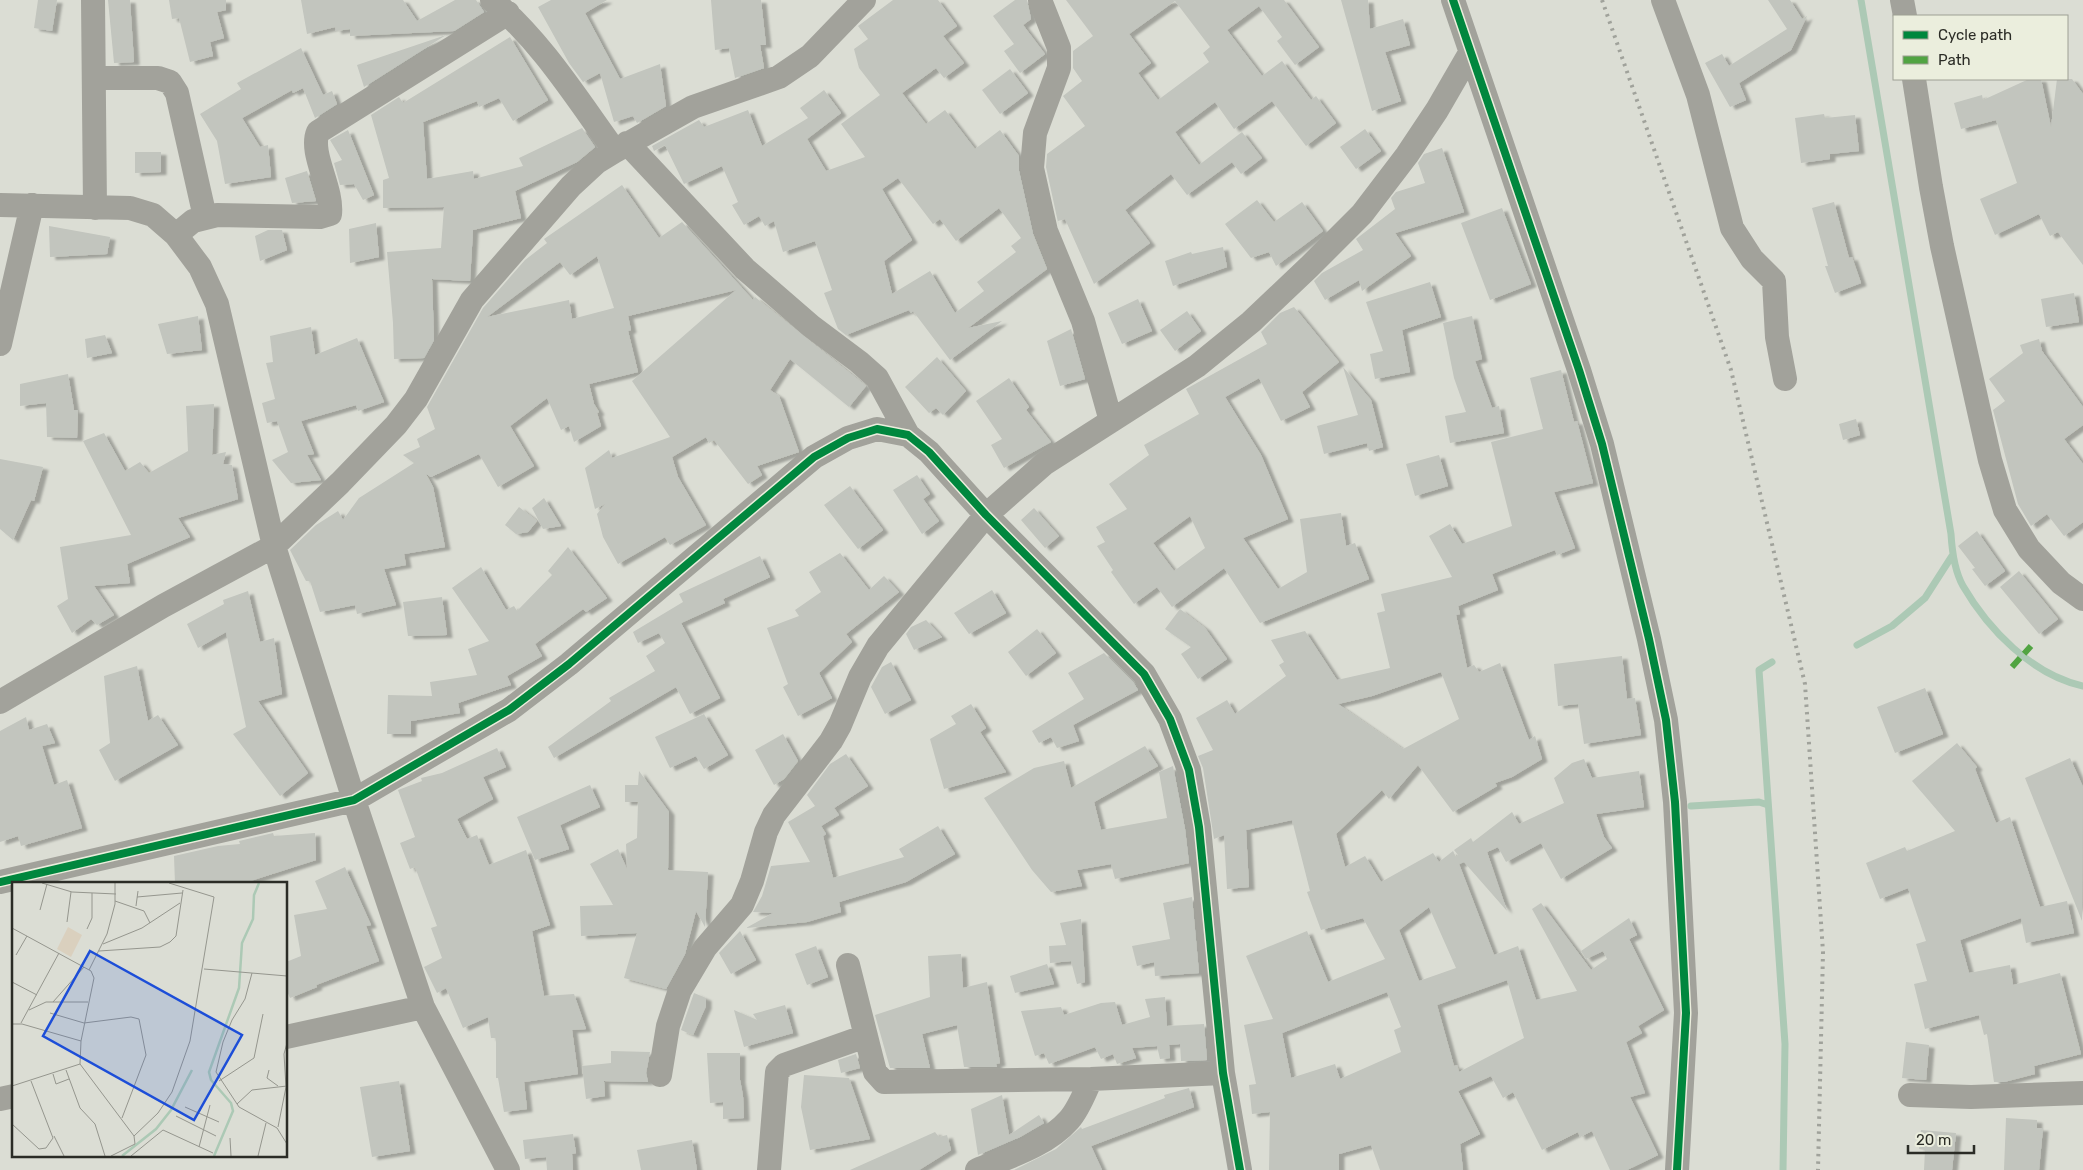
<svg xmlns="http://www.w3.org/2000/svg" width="2083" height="1170" font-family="Rubik,sans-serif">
  <defs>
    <filter id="shadow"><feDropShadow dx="5.5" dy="3" stdDeviation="1" flood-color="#0004"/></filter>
  </defs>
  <rect width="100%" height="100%" fill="#dbddd4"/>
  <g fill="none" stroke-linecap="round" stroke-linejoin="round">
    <path stroke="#acc9b5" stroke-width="7" d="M1861,0L1951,534C1952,551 1954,570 1963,586C1988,629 2032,675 2083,686
      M1857,645L1892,626L1925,598L1952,556
      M1772,662L1759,670L1785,1044L1783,1170
      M1691,806L1759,802L1768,805"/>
  </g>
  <path fill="#c2c5be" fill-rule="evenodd" filter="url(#shadow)" d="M38,0H57L52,31L34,28Z
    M108,0H130L134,62L114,63Z
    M169,0H226V10L217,12L224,38L210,42L213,56L190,62L179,18L172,19Z
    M301,0H403L417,21L455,0H476L484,12L454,31L350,36V29L336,31L335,27L307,34Z
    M551,0H607L585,13L620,79L660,64L666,106L637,123L633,116L614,122L600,73L583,82L569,63L538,7Z
    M711,0H761L766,45H760L764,68L735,78L729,48L715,50Z
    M893,0H938L957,26L943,36L964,63L944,78L936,68L902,93L926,124L945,110L975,149L1000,130L1019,156V171L1033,234L1047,269L968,328L1002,321L950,360L913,311L911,313L909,310L846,335L838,329L824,293L832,290L815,241L783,252L774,221L765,226L759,216L744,225L732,205L738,202L722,166L684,184L665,145L654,151L652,146L699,120L704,127L748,110L762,146L808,118L800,108L824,90L841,113L807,139L826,171L865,157L841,124L880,95L859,68L854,49L868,39L858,26ZM898,178L933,224L940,219L956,241L999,208L1021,238L1011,246L1016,252L977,282L984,291L955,313L930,271L892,294L884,261L912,240L882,189Z
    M1015,0H1027L1031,19L1023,25L1045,54L1020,73L1004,51L1014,44L993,16Z
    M1066,0H1284L1319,47L1295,65L1277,41L1282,37L1259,6L1227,30L1262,76L1282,61L1311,100L1316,96L1336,123L1306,146L1272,101L1234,129L1215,102L1175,132L1199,165L1242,132L1262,158L1241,174L1232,162L1187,195L1171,174L1125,210L1150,243L1094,284L1065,219L1058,221L1059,227L1046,167L1047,154L1085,126L1063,96L1082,81L1073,68V51L1093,36ZM1175,1L1210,47L1203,53L1209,62L1158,100L1138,73L1151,63L1129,34Z
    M1341,0H1368L1370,29L1403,19L1410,45L1385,52L1401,101L1372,111Z
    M1768,0H1790L1802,19L1807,16L1791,50L1739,83L1746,100L1730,107L1705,63L1722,54L1729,66L1787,29Z
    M446,35L364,87L357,65Z
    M510,37L548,100L513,121L499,98L479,107L477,101L423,122L427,179L473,171L474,179L523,166L519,158L582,128L595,147L577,162L515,191L521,218L473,230L470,281L432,279L434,340L424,358L394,359L393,323L387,252L441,248L444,207L383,208V180L389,178L371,115L399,97L403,103Z
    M301,48L323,95L332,91L337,104L315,118L303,88L293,93L292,90L242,118L260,147L268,145L271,177L225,184L217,141L200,114L241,89L237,83Z
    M1010,69L1028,93L1000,114L982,90Z
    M2029,79H2041L2051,127L2057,79H2072L2083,94V265L2058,232L2050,236L2039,214L1995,235L1980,199L2017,183L1996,120L1961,129L1954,103L1982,95L1983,100Z
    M1824,114L1825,118L1855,115L1859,151L1830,154V159L1801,163L1795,118Z
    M1365,129L1381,151L1356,169L1340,147Z
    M348,130L374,195L363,200L354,184L340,185L334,163L342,160L330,140Z
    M1442,148L1464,212L1395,233L1411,256L1362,291L1359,280L1325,300L1314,281L1322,273L1363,250L1356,239L1395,209L1391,198L1396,192L1425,183L1418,163L1424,154Z
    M135,152H161V172L135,173Z
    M307,171L316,201L292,203L285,178Z
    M622,185L659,238L682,222L753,300L755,297L866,386L849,407L790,359L770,390L779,396L799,452L757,466L762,475L748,484L714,440L709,443L706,437L672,457L678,477L706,525L670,545L665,537L618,564L603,537L597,514L605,504L595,509L585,468L609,450L612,458L670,437L632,381L736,290L628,316L631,330L628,331L638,372L589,384L594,404L599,412L597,413L601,426L574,442L569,426L561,430L547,398L510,426L534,466L498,487L479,454L431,477L426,474L433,487L445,547L404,554L406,565L384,569L396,605L357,614L355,605L320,612L310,581H306L290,550L316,525L338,511L343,520L359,498L414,463L403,455L420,447L417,439L435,429L427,407L483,308L525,260L547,243L544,239ZM597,256L614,308L572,319L569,300L487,317L560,262L570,275Z
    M1257,200L1274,222L1302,202L1323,231L1276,266L1269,252L1251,258L1225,224Z
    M1834,202L1849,258L1852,257L1861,283L1835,293L1825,266H1828L1812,208Z
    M1502,208L1531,284L1490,300L1461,223Z
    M376,223L379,257L350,263L349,229Z
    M49,226L110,237L107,254L50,257Z
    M268,230H282L287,250L260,261L255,236Z
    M1223,247L1227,267L1173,286L1165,261L1191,252L1192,254Z
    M1430,282L1441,317L1402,330L1410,372L1375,379L1370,354L1383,351L1366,302Z
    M2074,293L2079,322L2046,327L2041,299Z
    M1138,299L1152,331L1122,344L1108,313Z
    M1294,307L1339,362L1302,392L1310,407L1281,421L1259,378L1225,397L1261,455L1288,519L1243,538L1278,589L1307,572L1300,519L1341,513L1346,546L1355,543L1369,579L1260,623L1224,568L1172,607L1157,587L1134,604L1111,572L1113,570L1097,546L1105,542L1096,527L1127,509L1109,484L1149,455L1144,445L1199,414L1186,389L1267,344L1261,332L1280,313ZM1190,516L1205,548L1174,571L1153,543Z
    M1187,311L1201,331L1175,351L1160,330Z
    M198,316L202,350L167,354L158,324Z
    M1472,316L1482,359L1475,361L1492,408L1499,406L1504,433L1450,443L1445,416L1466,412L1454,378L1443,323Z
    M311,327L315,355L357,338L384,402L358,411L356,405L301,421L314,454L307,455L321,480L291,483L272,460L288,452L277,421L267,423L262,403L275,399L266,363L273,362L270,336Z
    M1071,329L1085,379L1060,386L1047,341Z
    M105,335L112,353L87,358L85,339Z
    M2039,339L2042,351L2083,407V425L2064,439L2083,464V522L2064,536L2047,514L2031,526L2018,504L1993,410L2005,401L1989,379L2023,353L2020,345Z
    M937,357L966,391L943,415L936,408L929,413L905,387Z
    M1343,367L1371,400L1383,447L1369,451L1367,443L1324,454L1317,426L1358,415Z
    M1561,370L1574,422L1577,421L1593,483L1554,492L1575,548L1557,555L1555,550L1492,574L1498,590L1458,606L1460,614L1456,615L1467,668L1474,665L1479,672L1500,663L1529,740L1535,736L1542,759L1512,777L1495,783L1497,786L1453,812L1418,765L1389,799L1382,790L1336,834L1345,867L1365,856L1381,882L1433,853L1439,862L1453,851L1456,857L1458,855L1454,850L1471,838L1473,842L1512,812L1519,824L1564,803L1554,778L1572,763L1584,759L1592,778L1639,771L1644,807L1596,814L1604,837L1612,848L1561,879L1541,843L1506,862L1498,847L1487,852L1507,911L1464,862L1459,864L1494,955L1518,946L1536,1000L1577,991L1532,909L1541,903L1591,970L1607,959L1603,951L1586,959L1581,951L1629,918L1637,935L1629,939L1664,1010L1638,1026L1642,1033L1626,1042L1645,1093L1630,1097L1658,1155L1627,1170H1610L1592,1131L1580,1137L1578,1132L1542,1150L1513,1092L1503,1098L1491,1076L1458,1091L1480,1134L1460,1144L1463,1170H1380L1371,1145L1339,1154V1170H1269L1270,1112L1252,1114L1249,1085L1256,1084L1244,1025L1273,1019L1246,956L1307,931L1328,982L1385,959L1363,918L1321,930L1307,892L1310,891L1292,820L1246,830L1249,887L1227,889L1224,835L1214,839L1203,768L1198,756L1213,750L1196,718L1227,700L1235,714L1286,676L1279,665L1284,662L1271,640L1305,631L1337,680L1390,668L1377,613L1385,611L1381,594L1452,577L1429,536L1450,524L1462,544L1512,526L1491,442L1543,429L1530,378ZM1441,672L1459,719L1403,749L1338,704L1372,696ZM1429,907L1456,968L1419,981L1399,930ZM1507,980L1524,1038L1459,1072L1457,1065L1454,1066L1437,1005ZM1387,992L1401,1027L1394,1030L1401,1052L1340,1079L1335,1064L1291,1078L1282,1033Z
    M68,374L74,410H78L77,438L47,437L46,403L20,406V384Z
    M1009,378L1029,407L1026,410L1051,442L1004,468L991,445L1002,439L976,401Z
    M214,404L212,455L226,452L223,464L232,465L238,499L178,518L190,537L127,564L130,583L94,586L114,615L97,625L91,619L72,633L57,606L68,599L60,547L131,535L83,441L104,433L125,471L140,462L149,473L188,451L186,406Z
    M1856,419L1860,435L1843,440L1839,424Z
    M1439,455L1448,486L1415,496L1406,464Z
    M0,459L43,467L34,501L31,500L13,540L0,529Z
    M917,475L930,494L923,499L939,521L922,534L893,490Z
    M850,486L883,530L858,549L824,505Z
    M544,498L561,526L543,529L532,508Z
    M519,507L537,521L528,532L516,534L505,525Z
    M1034,508L1059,536L1045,548L1021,520Z
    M1977,531L2005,571L1985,586L1972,569L1975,568L1958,546Z
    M568,547L607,598L586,612L583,609L535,644L542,656L507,676L511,685L458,703L460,713L411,721V734H387L388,695L432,696L430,682L477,675L468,649L489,641L452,588L481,567L506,610L514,606L517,611L552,575L548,571Z
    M840,553L869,590L884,576L899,592L846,634L852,642L819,673L832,698L798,716L783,687L788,684L767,628L799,616L795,610L821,592L809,572Z
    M760,556L770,577L723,599L725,603L681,623L720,698L690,714L676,687L554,758L548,747L611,701L609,698L655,671L646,656L665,643L659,633L638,643L633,632L683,602L679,594Z
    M2019,571L2058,619L2039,634L2000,587Z
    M992,590L1006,613L969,634L954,613Z
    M248,591L260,642L274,638L282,694L258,701L308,773L280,796L233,734L246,727L226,632L198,648L187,624L224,604L223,600Z
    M442,597L447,635L408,636L403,602Z
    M1180,609L1205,628L1227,659L1198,679L1181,654L1191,647L1165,629Z
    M926,620L942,637L914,650L906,634L911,627Z
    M1037,629L1056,653L1026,676L1008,652Z
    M1104,653L1133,682L1138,690L1073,725L1079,741L1057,748L1051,737L1039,743L1032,731L1084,699L1068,673Z
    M1622,656L1627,699L1635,698L1641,735L1584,744L1578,704L1558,706L1554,664Z
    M891,662L911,700L885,714L871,687L882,667Z
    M137,666L148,721L158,715L178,745L115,781L99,750L110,743L104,676Z
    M1925,688L1943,734L1895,753L1877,707Z
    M971,704L986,728L980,732L1006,772L944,789L930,739L956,724L951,716Z
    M704,714L728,755L704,769L696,756L670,768L655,737Z
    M26,717L29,730L47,724L55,743L42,746L54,785L67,780L82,828L21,846L18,836L0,842V731Z
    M783,734L798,761L784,779L774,785L755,750Z
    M1957,743L1977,767L1975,769L1996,823L2010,817L2040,907L2067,901L2074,933L2026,943L2021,918L1960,940L1969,973L2010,965L2013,985L2060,973L2081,1054L2034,1066L2035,1074L2004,1082H1994L1987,1034L1984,1035L1979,1015L1925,1029L1914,984L1927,981L1916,944L1926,941L1908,888L1880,899L1866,863L1905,847L1907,851L1955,831L1912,781Z
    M1145,746L1158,766L1094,802L1101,830L1167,818L1159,772L1173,766L1185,829L1189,863L1115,879L1111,864L1077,870L1082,886L1051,892L1032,870L984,798L1034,768L1064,761L1071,788Z
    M497,748L506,767L483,777L493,799L457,819L467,839L477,835L489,865L526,850L550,925L532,931L544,996L574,994L586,1029L572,1030L578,1074L524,1082L527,1109L504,1112L498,1078H496V1038H491L488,1017L463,1028L446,988L437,993L424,967L442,958L431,928L437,926L415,867L410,869L400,843L415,837L398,790L422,781L421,778L442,773Z
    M846,754L868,786L834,808L839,815L821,826L826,834L823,836L833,878L904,857L899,849L938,826L955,854L906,882L839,902L841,912L807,922L746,928L773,913L753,912L762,896L771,866L810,862L788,822L815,806L807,795L830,764Z
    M2070,758L2083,787L2082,921L2025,778Z
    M639,771L669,812L668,870L708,872L705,927L696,911L685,954L666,989L624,978L637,933L581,936L580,906L613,905L590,864L618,849L627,869L626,844L637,838L638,802H625V785H638Z
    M590,785L600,807L560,825L569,849L535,860L517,817Z
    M273,833L274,836L315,833L316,860L244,883L175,884L174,856L218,846L240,844L239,841Z
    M345,867L371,925L366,926L379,961L316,985L317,987L290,998L286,989V962L301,956L294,915L327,909L315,881Z
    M1192,897L1199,973L1155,976L1154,962L1137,966L1132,946L1170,939L1163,903Z
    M1081,919L1085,982L1077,984L1071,961L1050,963L1049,946L1066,945L1060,923Z
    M740,931L756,960L731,974L719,953Z
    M816,946L828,977L807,985L795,954Z
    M961,954L963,988L987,982L1000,1063L996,1064L997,1067H964L957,1025L922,1034L930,1068H890L875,1015L930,997L928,956Z
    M1047,964L1054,984L1015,993L1010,976Z
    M694,993L706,998V1006L693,1035L681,1030Z
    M1165,997L1167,1026L1204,1024L1207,1060L1181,1061L1180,1044L1169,1045L1170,1058L1160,1059L1157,1046L1132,1048L1136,1058L1117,1064L1113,1054L1101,1059L1095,1047L1049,1064L1044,1053L1035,1056L1021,1011L1061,1007L1064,1015L1101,1003L1115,1002L1122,1025L1150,1017L1145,999Z
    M785,1005L793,1033L744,1047L734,1010L757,1020L753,1014Z
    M1906,1042L1929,1045L1926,1080L1902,1078Z
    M611,1051L650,1052L646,1073L648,1082L604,1081L605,1096L586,1099L582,1066L611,1063Z
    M707,1053H740V1080L743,1096L744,1118L723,1119V1102L710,1103Z
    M856,1054L860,1068L841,1073L838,1060Z
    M804,1075L849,1078L870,1139L810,1150L801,1107Z
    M399,1081L410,1151L372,1157L360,1087Z
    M1189,1088L1194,1107L1091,1146L1102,1170H1014L1056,1149L1081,1127L1082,1129L1165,1098L1164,1095Z
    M1002,1095L1009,1135L1039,1115L1044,1123L1020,1137L978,1155L971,1109Z
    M2006,1118L2037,1120V1128H2043L2039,1170H2004Z
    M1921,1130L1956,1133L1952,1170H1924L1925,1150L1919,1149Z
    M935,1132L939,1137L947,1135L951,1150L919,1170H850Z
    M573,1134L576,1153L572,1154L573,1170H547L546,1157L525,1159L523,1140Z
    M692,1140L697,1170H641L637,1150Z"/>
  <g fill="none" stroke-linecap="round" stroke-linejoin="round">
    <path stroke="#a2a29b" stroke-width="24" d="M93,0L95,208
      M492,0C542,42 577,99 615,151
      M1040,0L1059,48V68L1035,133L1032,168L1046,231L1083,321L1111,421
      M1453,0L1579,370L1602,444L1649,639L1666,720L1675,802L1686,1013L1677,1170
      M1663,0L1698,95L1732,228L1752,259L1774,281L1777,337L1785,379
      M1902,0L1905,16
      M94,78H158L170,82L177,93L205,217
      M1914,79L1931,187L1942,246L1990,460L2005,510L2029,549L2061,583L2083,599
      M627,143L745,269L811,326L859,362L877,378L908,435
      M0,205L130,208L153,215L176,235L200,267L217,304L274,546L354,800L423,1007L508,1170
      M176,235L193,221L217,215L320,217L330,214C333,188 309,153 318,132L508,13
      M0,344L32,205
      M0,702L163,606L274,546L340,483L396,425L416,399L472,300L571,186L597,162L615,151L693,107L779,77L810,56L864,0
      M0,882L354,800L509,710L569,664L814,457L848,438L877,429L908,435L929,452L986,515L1144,674L1170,719L1189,770L1199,827L1223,1073L1240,1170
      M848,965L875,1072L884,1082L1091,1079L1223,1073
      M286,1037L423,1007
      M660,1075L668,1026L680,990L705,948L742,905L752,881L766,832L774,815L831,741L840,725L860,677L878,646L986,515L1044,464L1197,366L1251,322L1309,267L1362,214L1407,155L1437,110L1470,53
      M1910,1095L1971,1097L2083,1093
      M0,1099L14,1096
      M769,1170L777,1072L784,1065L866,1036
      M977,1170C1008,1157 1046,1146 1069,1120C1079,1109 1085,1092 1091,1079"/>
    <path stroke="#a0a29b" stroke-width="4" stroke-dasharray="2.5 5" stroke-linecap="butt" d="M1602,0L1731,370L1805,684L1823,952L1818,1170"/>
    <path stroke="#51a442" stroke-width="6" stroke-dasharray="12 6" stroke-linecap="butt" d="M2012,667L2031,646"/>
    <g stroke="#ebeedd" stroke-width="11">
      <path id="cycleway" d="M1453,0L1579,370L1602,444L1649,639L1666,720L1675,802L1686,1013L1677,1170
        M0,882L354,800L509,710L569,664L814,457L848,438L877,429L908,435L929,452L986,515L1144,674L1170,719L1189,770L1199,827L1223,1073L1240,1170"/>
    </g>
    <use href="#cycleway" stroke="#00873e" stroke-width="8"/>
  </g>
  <g transform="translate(12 882)">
    <rect width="275" height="275" fill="#dbddd4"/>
    <path d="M56,45L70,53L59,75L45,67Z" fill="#dad0be"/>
    <path fill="none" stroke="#acc9b5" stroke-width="2.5" d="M110,274L144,247L159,228L180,188M202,274L221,229L219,221L199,198L197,190L227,106L230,61L241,37L242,13L247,1"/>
    <path fill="none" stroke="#95968e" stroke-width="1" d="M30,1L60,10L104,12M125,15L170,11M103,19L132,29L138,41M124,24L126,9M28,28L35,2M55,40L59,10M0,46L79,89L82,96L69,159L68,182L0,204M75,47L80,36V11M91,62L130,46L168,21M87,69L148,65L158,60L164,54L171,8M4,73L15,54M192,87L275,94M77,88L95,52L103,22V1M240,91L233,117L220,138L211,160L204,190L227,225L265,246L275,262M0,100L25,113M41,120L72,85M17,128L34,120H76M38,131L72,141L119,135L127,137L134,173L110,236M9,141L47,71M0,142H10L69,159M68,182L122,254L146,231L160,210L178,159L202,15L157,1M54,188L68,226L83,242L93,274M257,188L255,196L266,204M41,192L44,202L57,197M207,199L242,176L251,132M225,222L240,208L275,204M173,225L207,240M164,234L204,254M0,242L27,267L34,266L41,256L19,199M266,245L274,205L272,172L275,161M42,254L52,274M218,256L219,274M187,265L198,223M99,274L123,262L122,254M119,274L151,248L201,271M246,274L254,241"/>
    <path fill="#1d4ed8" fill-opacity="0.15" stroke="#1d4ed8" stroke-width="2.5" d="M78,69L230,153L182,238L31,154Z"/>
    <rect width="275" height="275" fill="none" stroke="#2b2c26" stroke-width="2.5"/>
  </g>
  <rect x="1893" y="15" width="175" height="65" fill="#ebeedd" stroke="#9ea094"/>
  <rect x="1903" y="31" width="25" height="8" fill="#00873e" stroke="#9ea094"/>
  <text x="1938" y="40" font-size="15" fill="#2b2c26">Cycle path</text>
  <rect x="1903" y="56" width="25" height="8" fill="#51a442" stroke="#9ea094"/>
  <text x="1938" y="65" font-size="15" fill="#2b2c26">Path</text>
  <path d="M1908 1145v8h66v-8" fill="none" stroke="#2b2c26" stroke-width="2.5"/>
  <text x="1916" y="1145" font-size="15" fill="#2b2c26" stroke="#ebeedd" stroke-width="4" paint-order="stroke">20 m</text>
</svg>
